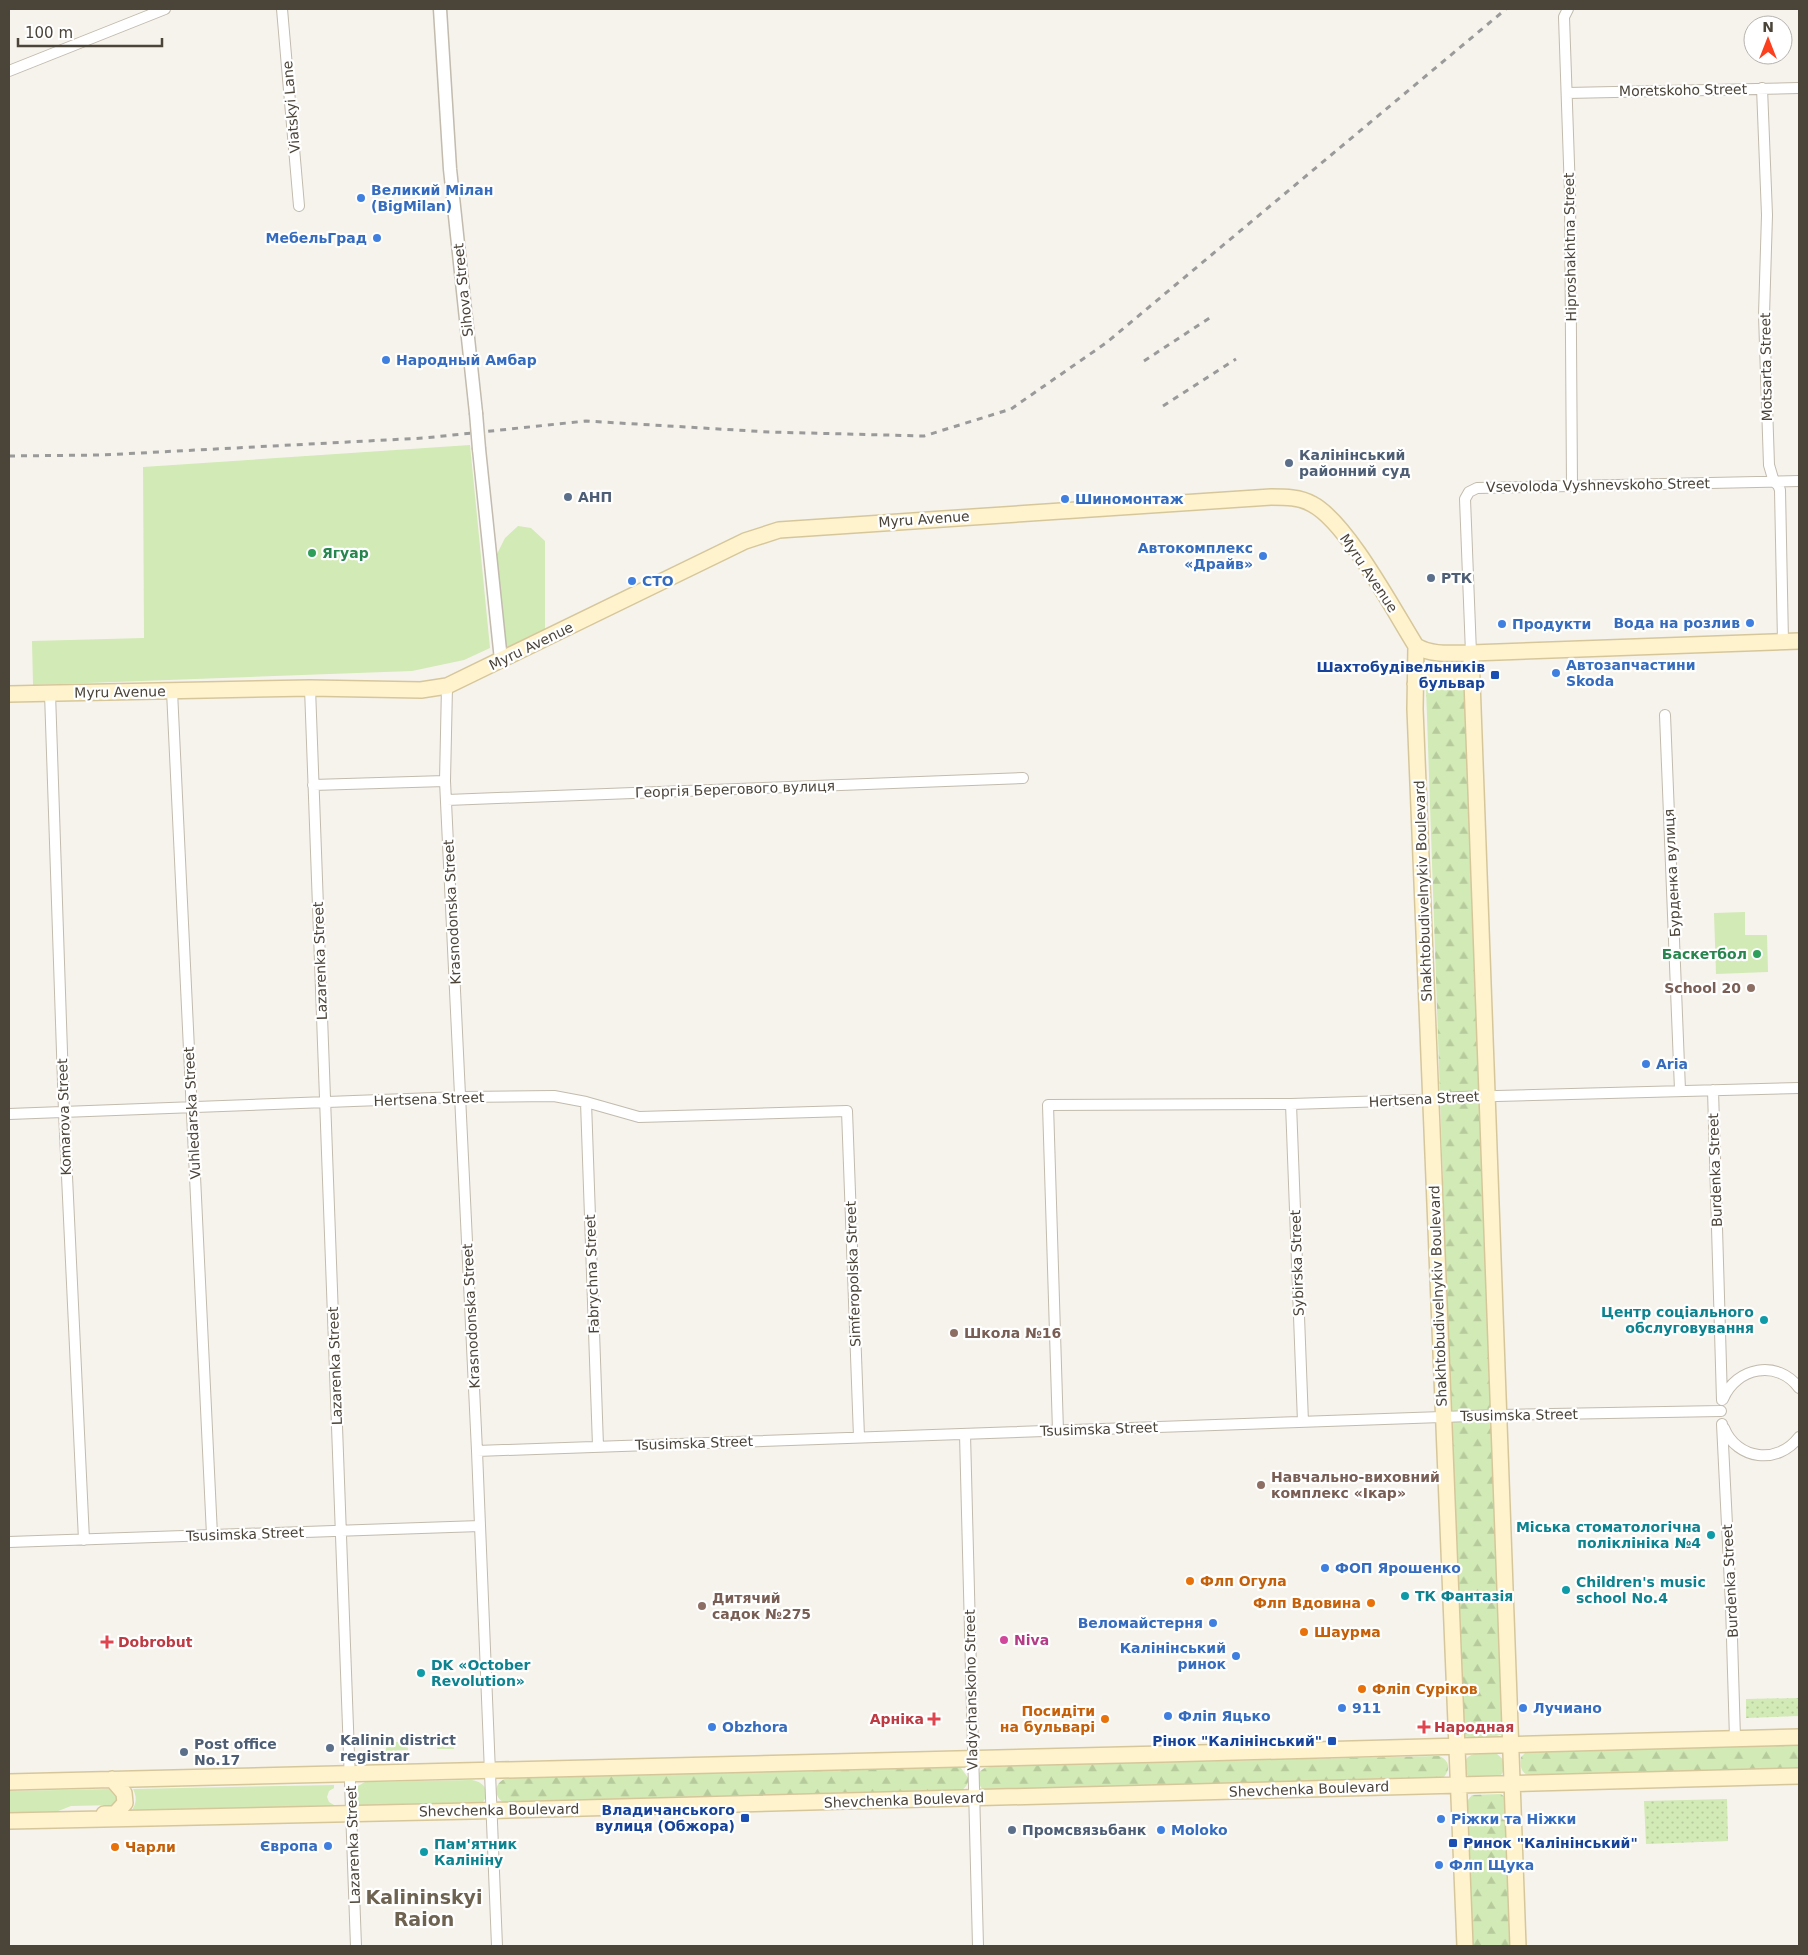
<svg xmlns="http://www.w3.org/2000/svg" width="1808" height="1955" font-family="'DejaVu Sans',sans-serif">
  <defs>
    <pattern id="forest-firs" width="22" height="20" patternUnits="userSpaceOnUse" patternTransform="scale(1.25)"><rect width="22" height="20" fill="#d2eab5"/><path d="M5 1l3.5 6h-7zM16 11l3.5 6h-7z" fill="#b6ca9c"/></pattern>
    <pattern id="park-dots" width="8" height="8" patternUnits="userSpaceOnUse" patternTransform="scale(1.25)"><rect width="8" height="8" fill="#d2eab5"/><path d="M2 2h.1M6 6h.1" fill="none" stroke="#b6ca9c" stroke-width="1.8" stroke-linecap="round"/></pattern>
  </defs>
  <rect width="100%" height="100%" fill="#f6f3ec"/>
  <path fill="#d2eab5" d="M470,445L490,648L464,660L412,671L33,685L32,641L144,638L143,467Z
    M518,526L531,528L545,541V629L536,639L509,651L499,645L491,566L505,538Z
    M1745,912V935H1767L1768,972L1716,974L1714,913Z
    M437,1741H454V1749H437Z
    M386,1742H407L408,1750L386,1751Z
    M1491,1753L1497,1754L1505,1761C1504,1779 1498,1778 1482,1778C1479,1778 1473,1779 1470,1777C1463,1774 1462,1762 1468,1757C1474,1752 1484,1753 1491,1753Z
    M472,1780C486,1782 492,1795 480,1805L363,1807L358,1805L355,1801L358,1786L365,1782Z
    M334,1785V1788L329,1791L327,1797L329,1802L334,1805V1808L130,1812C137,1805 137,1797 133,1789Z
    M111,1789L117,1793L118,1800L113,1805L71,1806L48,1815L9,1816V1791Z"/>
  <path fill="url(#forest-firs)" d="M1434,681H1457L1462,683L1464,688L1503,1734C1489,1739 1477,1738 1462,1736L1426,688L1428,683Z
    M1799,1744V1770L1530,1776C1520,1772 1520,1766 1521,1757L1527,1751Z
    M1439,1756C1453,1762 1449,1773 1440,1781L985,1791C978,1786 974,1775 983,1769C986,1767 991,1767 996,1766Z
    M947,1766L961,1768L969,1779C967,1787 963,1790 956,1794L510,1805C491,1800 492,1780 511,1777Z
    M1501,1794L1506,1798L1511,1946H1472L1467,1801L1472,1795Z"/>
  <path fill="url(#park-dots)" d="M1799,1698V1716L1746,1718V1699Z
    M1727,1799L1728,1841L1646,1844L1644,1801Z"/>
  <g fill="none" stroke-linecap="round" stroke-linejoin="round">
    <g stroke="#c2bbae" stroke-width="12">
      <path id="minor" d="M282,9L299,206
        M1568,9L1564,17L1570,193L1572,486
        M9,71L165,9
        M1762,88L1767,215L1764,315L1769,465L1774,482L1778,485L1780,490L1783,642
        M1567,93L1799,88
        M1471,653L1465,499L1469,492L1477,488L1799,481
        M447,686L445,781L477,1451L497,1946
        M310,688L356,1946
        M172,691L212,1535
        M50,693L64,1112L84,1540
        M1665,715L1680,1090
        M313,785L445,781
        M447,800L1023,778
        M1713,1090L1722,1400
        M586,1102L598,1446
        M1291,1104L1303,1422
        M9,1114L460,1097L554,1096L586,1102L639,1117L847,1111L859,1437
        M1723,1399C1736,1367 1778,1359 1799,1388
        M1722,1424L1731,1605L1735,1738
        M1724,1428C1737,1460 1778,1465 1799,1437
        M1058,1431L1048,1105L1291,1104L1420,1100L1458,1097L1799,1088
        M965,1434L978,1946
        M477,1451L1499,1415L1721,1411
        M9,1542L480,1526"/>
    </g>
    <g stroke="#c2bbae" stroke-width="15">
      <path id="tertiary" d="M440,9L450,169L476,413
        M479,449L501,660"/>
    </g>
    <g stroke="#d6c79b" stroke-width="18">
      <path id="secondary" d="M1416,646L1415,709L1465,1946
        M1471,653L1518,1946
        M1415,684C1429,670 1457,669 1472,683
        M9,694L310,688L421,690L447,686L745,541L779,530L1271,497C1285,497 1300,497 1312,504C1347,522 1394,611 1416,646C1433,656 1452,653 1471,653L1799,641
        M9,1782L1163,1754L1799,1737
        M104,1814H115L125,1803L124,1793L112,1779
        M9,1821L472,1811L1799,1776"/>
    </g>
    <use href="#minor" stroke="#fff" stroke-width="10"/>
    <use href="#tertiary" stroke="#fff" stroke-width="12"/>
    <use href="#secondary" stroke="#fff3cd" stroke-width="15"/>
    <path stroke="#9a9a9a" stroke-width="3" stroke-dasharray="6 6" stroke-linecap="butt" d="M1144,361L1211,317
      M1163,406L1236,359
      M9,456L102,455L424,438L586,421L769,432L924,436L1011,409L1106,343L1506,9"/>
    <g stroke="#c2bbae" stroke-width="15" stroke-linecap="butt">
      <path id="tertiary-bridge" d="M476,413L479,449"/>
    </g>
    <use href="#tertiary-bridge" stroke="#fff" stroke-width="12"/>
  </g>
  <g fill="#3f7fe0" stroke="#fff" stroke-width="2">
    <circle cx="361" cy="198" r="5"/>
    <circle cx="377" cy="238" r="5"/>
    <circle cx="386" cy="360" r="5"/>
    <circle cx="1065" cy="499" r="5"/>
    <circle cx="1263" cy="556" r="5"/>
    <circle cx="632" cy="581" r="5"/>
    <circle cx="1750" cy="623" r="5"/>
    <circle cx="1502" cy="624" r="5"/>
    <circle cx="1556" cy="673" r="5"/>
    <circle cx="1646" cy="1064" r="5"/>
    <circle cx="1325" cy="1568" r="5"/>
    <circle cx="1213" cy="1623" r="5"/>
    <circle cx="1236" cy="1656" r="5"/>
    <circle cx="1342" cy="1708" r="5"/>
    <circle cx="1523" cy="1708" r="5"/>
    <circle cx="1168" cy="1716" r="5"/>
    <circle cx="712" cy="1727" r="5"/>
    <circle cx="1441" cy="1819" r="5"/>
    <circle cx="1161" cy="1830" r="5"/>
    <circle cx="328" cy="1846" r="5"/>
    <circle cx="1439" cy="1865" r="5"/>
  </g>
  <g fill="#5c6f8a" stroke="#fff" stroke-width="2">
    <circle cx="1289" cy="463" r="5"/>
    <circle cx="568" cy="497" r="5"/>
    <circle cx="1431" cy="578" r="5"/>
    <circle cx="330" cy="1748" r="5"/>
    <circle cx="184" cy="1752" r="5"/>
    <circle cx="1012" cy="1830" r="5"/>
  </g>
  <g fill="#2e9e5b" stroke="#fff" stroke-width="2">
    <circle cx="312" cy="553" r="5"/>
    <circle cx="1757" cy="954" r="5"/>
  </g>
  <g fill="#1a4fb4" stroke="#fff" stroke-width="2">
    <rect x="1490" y="670" width="10" height="10" rx="2.5"/>
    <rect x="1327" y="1736" width="10" height="10" rx="2.5"/>
    <rect x="740" y="1813" width="10" height="10" rx="2.5"/>
    <rect x="1448" y="1838" width="10" height="10" rx="2.5"/>
  </g>
  <g fill="#8d6e63" stroke="#fff" stroke-width="2">
    <circle cx="1751" cy="988" r="5"/>
    <circle cx="954" cy="1333" r="5"/>
    <circle cx="1261" cy="1485" r="5"/>
    <circle cx="702" cy="1606" r="5"/>
  </g>
  <g fill="#0f9aa8" stroke="#fff" stroke-width="2">
    <circle cx="1764" cy="1320" r="5"/>
    <circle cx="1711" cy="1535" r="5"/>
    <circle cx="1566" cy="1590" r="5"/>
    <circle cx="1405" cy="1596" r="5"/>
    <circle cx="421" cy="1673" r="5"/>
    <circle cx="424" cy="1852" r="5"/>
  </g>
  <g fill="#e8710a" stroke="#fff" stroke-width="2">
    <circle cx="1190" cy="1581" r="5"/>
    <circle cx="1371" cy="1603" r="5"/>
    <circle cx="1304" cy="1632" r="5"/>
    <circle cx="1362" cy="1689" r="5"/>
    <circle cx="1105" cy="1719" r="5"/>
    <circle cx="115" cy="1847" r="5"/>
  </g>
  <circle fill="#d1479c" stroke="#fff" stroke-width="2" cx="1004" cy="1640" r="5"/>
  <g fill="#e0444e" stroke="#fff" stroke-width="2">
    <path d="M104.5 1634.5h5v5h5v5h-5v5h-5v-5h-5v-5h5z"/>
    <path d="M931.5 1711.5h5v5h5v5h-5v5h-5v-5h-5v-5h5z"/>
    <path d="M1421.5 1719.5h5v5h5v5h-5v5h-5v-5h-5v-5h5z"/>
  </g>
  <g text-anchor="middle" stroke-width="4.5" stroke-linejoin="round" paint-order="stroke">
    <g font-size="14" fill="#4b4439" stroke="#fff">
      <text transform="translate(1683 90) rotate(-1)" y="5">Moretskoho Street</text>
      <text transform="translate(291 107) rotate(-95)" y="5">Viatskyi Lane</text>
      <text transform="translate(1570 247) rotate(-91)" y="5">Hiproshakhtna Street</text>
      <text transform="translate(463 290) rotate(-96)" y="5">Sihova Street</text>
      <text transform="translate(1766 367) rotate(-91)" y="5">Motsarta Street</text>
      <text transform="translate(1598 485) rotate(-1)" y="5">Vsevoloda Vyshnevskoho Street</text>
      <text transform="translate(924 519) rotate(-4)" y="5">Myru Avenue</text>
      <text transform="translate(1369 573) rotate(56)" y="5">Myru Avenue</text>
      <text transform="translate(531 646) rotate(-26)" y="5">Myru Avenue</text>
      <text transform="translate(120 692) rotate(-1)" y="5">Myru Avenue</text>
      <text transform="translate(735 789) rotate(-2)" y="5">Георгія Берегового вулиця</text>
      <text transform="translate(1672 873) rotate(-93)" y="5">Бурденка вулиця</text>
      <text transform="translate(1423 891) rotate(-92)" y="5">Shakhtobudivelnykiv Boulevard</text>
      <text transform="translate(452 912) rotate(-93)" y="5">Krasnodonska Street</text>
      <text transform="translate(320 961) rotate(-92)" y="5">Lazarenka Street</text>
      <text transform="translate(429 1099) rotate(-2)" y="5">Hertsena Street</text>
      <text transform="translate(1424 1099) rotate(-3)" y="5">Hertsena Street</text>
      <text transform="translate(192 1113) rotate(-93)" y="5">Vuhledarska Street</text>
      <text transform="translate(64 1117) rotate(-92)" y="5">Komarova Street</text>
      <text transform="translate(1715 1170) rotate(-92)" y="5">Burdenka Street</text>
      <text transform="translate(1297 1263) rotate(-92)" y="5">Sybirska Street</text>
      <text transform="translate(592 1274) rotate(-92)" y="5">Fabrychna Street</text>
      <text transform="translate(853 1274) rotate(-92)" y="5">Simferopolska Street</text>
      <text transform="translate(1438 1296) rotate(-92)" y="5">Shakhtobudivelnykiv Boulevard</text>
      <text transform="translate(471 1316) rotate(-93)" y="5">Krasnodonska Street</text>
      <text transform="translate(335 1366) rotate(-92)" y="5">Lazarenka Street</text>
      <text transform="translate(1519 1415) rotate(-1)" y="5">Tsusimska Street</text>
      <text transform="translate(1099 1429) rotate(-2)" y="5">Tsusimska Street</text>
      <text transform="translate(694 1443) rotate(-2)" y="5">Tsusimska Street</text>
      <text transform="translate(245 1534) rotate(-2)" y="5">Tsusimska Street</text>
      <text transform="translate(1730 1581) rotate(-93)" y="5">Burdenka Street</text>
      <text transform="translate(971 1690) rotate(-91)" y="5">Vladychanskoho Street</text>
      <text transform="translate(1309 1789) rotate(-2)" y="5">Shevchenka Boulevard</text>
      <text transform="translate(904 1800) rotate(-2)" y="5">Shevchenka Boulevard</text>
      <text transform="translate(499 1810) rotate(-1)" y="5">Shevchenka Boulevard</text>
      <text transform="translate(353 1845) rotate(-92)" y="5">Lazarenka Street</text>
    </g>
    <g font-size="14" font-weight="bold" fill="#366cbe" stroke="#fff" text-anchor="start">
      <text x="371" y="195">Великий Мілан<tspan x="371" dy="16">(BigMilan)</tspan></text>
      <text x="367" y="243" text-anchor="end">МебельГрад</text>
      <text x="396" y="365">Народный Амбар</text>
      <text x="1075" y="504">Шиномонтаж</text>
      <text x="1253" y="553" text-anchor="end">Автокомплекс<tspan x="1253" dy="16">«Драйв»</tspan></text>
      <text x="642" y="586">СТО</text>
      <text x="1740" y="628" text-anchor="end">Вода на розлив</text>
      <text x="1512" y="629">Продукти</text>
      <text x="1566" y="670">Автозапчастини<tspan x="1566" dy="16">Skoda</tspan></text>
      <text x="1656" y="1069">Aria</text>
      <text x="1335" y="1573">ФОП Ярошенко</text>
      <text x="1203" y="1628" text-anchor="end">Веломайстерня</text>
      <text x="1226" y="1653" text-anchor="end">Калінінський<tspan x="1226" dy="16">ринок</tspan></text>
      <text x="1352" y="1713">911</text>
      <text x="1533" y="1713">Лучиано</text>
      <text x="1178" y="1721">Фліп Яцько</text>
      <text x="722" y="1732">Obzhora</text>
      <text x="1451" y="1824">Ріжки та Ніжки</text>
      <text x="1171" y="1835">Moloko</text>
      <text x="318" y="1851" text-anchor="end">Європа</text>
      <text x="1449" y="1870">Флп Щука</text>
    </g>
    <g font-size="14" font-weight="bold" fill="#4e5e75" stroke="#fff" text-anchor="start">
      <text x="1299" y="460">Калінінський<tspan x="1299" dy="16">районний суд</tspan></text>
      <text x="578" y="502">АНП</text>
      <text x="1441" y="583">РТК</text>
      <text x="340" y="1745">Kalinin district<tspan x="340" dy="16">registrar</tspan></text>
      <text x="194" y="1749">Post office<tspan x="194" dy="16">No.17</tspan></text>
      <text x="1022" y="1835">Промсвязьбанк</text>
    </g>
    <g font-size="14" font-weight="bold" fill="#27864d" stroke="#fff" text-anchor="start">
      <text x="322" y="558">Ягуар</text>
      <text x="1747" y="959" text-anchor="end">Баскетбол</text>
    </g>
    <g font-size="14" font-weight="bold" fill="#164399" stroke="#fff" text-anchor="end">
      <text x="1485" y="672">Шахтобудівельників<tspan x="1485" dy="16">бульвар</tspan></text>
      <text x="1322" y="1746">Рінок "Калінінський"</text>
      <text x="735" y="1815">Владичанського<tspan x="735" dy="16">вулиця (Обжора)</tspan></text>
      <text x="1463" y="1848" text-anchor="start">Ринок "Калінінський"</text>
    </g>
    <g font-size="14" font-weight="bold" fill="#785e54" stroke="#fff" text-anchor="start">
      <text x="1741" y="993" text-anchor="end">School 20</text>
      <text x="964" y="1338">Школа №16</text>
      <text x="1271" y="1482">Навчально-виховний<tspan x="1271" dy="16">комплекс «Ікар»</tspan></text>
      <text x="712" y="1603">Дитячий<tspan x="712" dy="16">садок №275</tspan></text>
    </g>
    <g font-size="14" font-weight="bold" fill="#0d838f" stroke="#fff" text-anchor="start">
      <text x="1754" y="1317" text-anchor="end">Центр соціального<tspan x="1754" dy="16">обслуговування</tspan></text>
      <text x="1701" y="1532" text-anchor="end">Міська стоматологічна<tspan x="1701" dy="16">поліклініка №4</tspan></text>
      <text x="1576" y="1587">Children's music<tspan x="1576" dy="16">school No.4</tspan></text>
      <text x="1415" y="1601">ТК Фантазія</text>
      <text x="431" y="1670">DK «October<tspan x="431" dy="16">Revolution»</tspan></text>
      <text x="434" y="1849">Пам'ятник<tspan x="434" dy="16">Калініну</tspan></text>
    </g>
    <g font-size="14" font-weight="bold" fill="#c56008" stroke="#fff" text-anchor="start">
      <text x="1200" y="1586">Флп Огула</text>
      <text x="1361" y="1608" text-anchor="end">Флп Вдовина</text>
      <text x="1314" y="1637">Шаурма</text>
      <text x="1372" y="1694">Фліп Суріков</text>
      <text x="1095" y="1716" text-anchor="end">Посидіти<tspan x="1095" dy="16">на бульварі</tspan></text>
      <text x="125" y="1852">Чарли</text>
    </g>
    <g font-size="14" font-weight="bold" fill="#b23c85" stroke="#fff" text-anchor="start">
      <text x="1014" y="1645">Niva</text>
    </g>
    <g font-size="14" font-weight="bold" fill="#be3a42" stroke="#fff" text-anchor="start">
      <text x="118" y="1647">Dobrobut</text>
      <text x="924" y="1724" text-anchor="end">Арніка</text>
      <text x="1434" y="1732">Народная</text>
    </g>
    <g font-size="19" font-weight="bold" fill="#6e6250" stroke="#fff">
      <text x="424" y="1904">Kalininskyi<tspan x="424" dy="22">Raion</tspan></text>
    </g>
  </g>
  <rect width="1808" height="1955" fill="none" stroke="#4b4439" stroke-width="20"/>
  <g transform="translate(1768 40)"><circle r="24" fill="#ffffff" stroke="#b7b4b0"/>
  <path d="M0-4L9 19L0 12L-9 19Z" fill="#fc3f1d"/>
  <text y="-8" font-size="14" font-weight="bold" text-anchor="middle" fill="#4b4439">N</text>
  </g>
  <path d="M18 38v8h144v-8" fill="none" stroke="#4b4439" stroke-width="2.5"/>
  <text x="25" y="38" font-size="15" fill="#4b4439" stroke="#ffffff" stroke-width="4" paint-order="stroke">100 m</text>
</svg>
